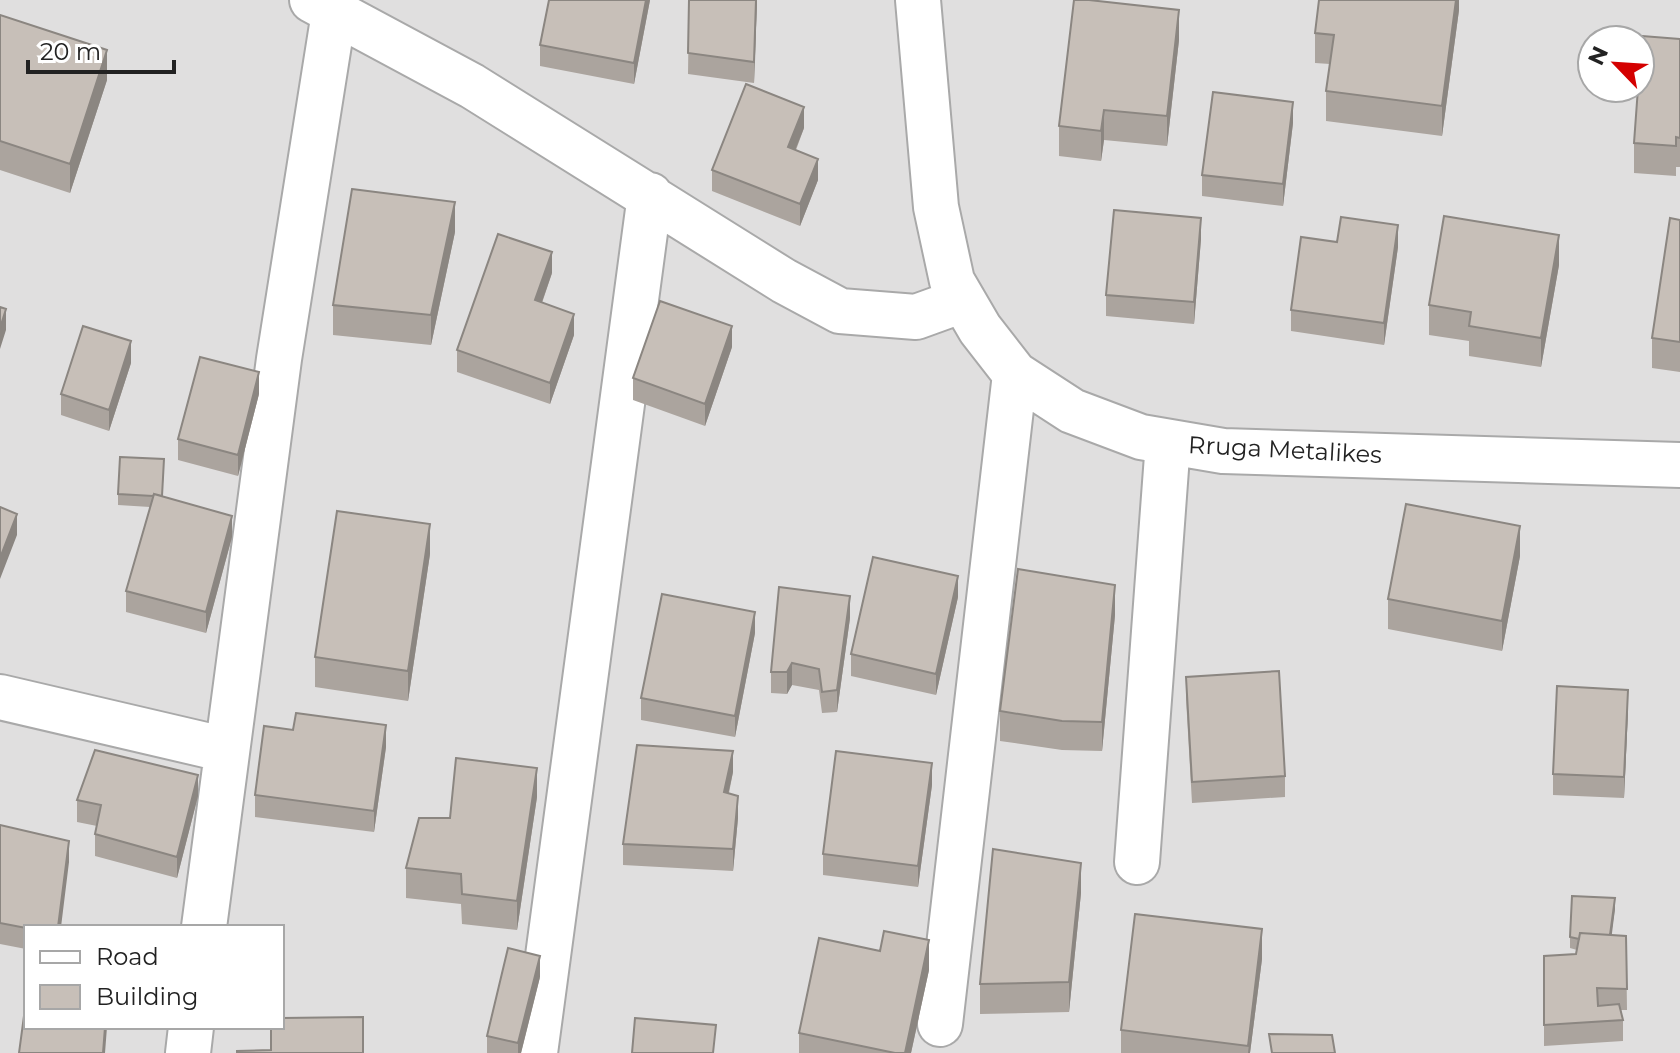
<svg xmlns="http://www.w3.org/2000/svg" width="1680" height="1053" font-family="Montserrat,sans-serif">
  <rect width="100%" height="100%" fill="#f2efe9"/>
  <path fill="#e0dfdf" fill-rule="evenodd" d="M0,0H1680V1053H0ZM1592,40H1640V88H1592ZM26,927H282V1027H26Z"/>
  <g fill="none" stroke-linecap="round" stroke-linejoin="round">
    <g stroke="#a9a9a9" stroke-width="48">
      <path id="street" d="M312,0L472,86L784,281L840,311L916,317L963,300
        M918,0L936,207L952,281L980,329L1015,374L1072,411L1141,437L1223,451L1680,465
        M0,697L227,750
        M1137,862L1168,442
        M204,927L279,359L336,0
        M940,1024L1015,374
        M188,1053L191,1027
        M535,1053L650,195"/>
    </g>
    <use href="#street" stroke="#fff" stroke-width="44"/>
  </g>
  <path fill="#aba49e" d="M650,0L634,84L540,66V45Z
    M689,0H757L754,83L688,74Z
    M1459,0V10L1442,136L1326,121V91L1330,64L1315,63V33Z
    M0,15L107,80L70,193L0,170Z
    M1680,39V167H1676V176L1634,173V143Z
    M1179,40L1167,146L1104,140L1101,161L1059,156V126Z
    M1293,123L1283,206L1202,196V175Z
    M804,128L796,150L818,180L800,226L712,191V170Z
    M1680,220V372L1652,368V338Z
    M455,232L431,345L333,335V305Z
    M1201,239L1194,324L1106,316V295Z
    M1337,242L1398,247L1384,345L1291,331V310Z
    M1559,265L1541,367L1469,356V341L1429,335V305Z
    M552,273L542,303L574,335L550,404L457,372V350Z
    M732,347L705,426L633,400V378Z
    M131,363L109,431L61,415V394Z
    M259,394L238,476L178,460V439Z
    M164,471L162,496L232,537L206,633L126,612V591L150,507L118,505V494Z
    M430,554L408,701L315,687V657Z
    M1520,556L1502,651L1388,629V599Z
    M958,597L936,695L851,676V654Z
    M1115,615L1102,751L1062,750L1000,741V711Z
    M850,618L837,712L822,713L819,690L792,685L787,694L771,693V672Z
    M755,633L735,737L641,720V698Z
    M1186,677L1285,776V797L1192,803L1186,698Z
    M1628,711L1624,798L1553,795V774Z
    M386,747L374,832L255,817V795Z
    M733,772L729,793L738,818L733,871L623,865V844Z
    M932,785L918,887L823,875V854Z
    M198,796L177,878L95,856V834L97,826L77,822V800Z
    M537,797L517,930L462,924L461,904L406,898V868L450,818Z
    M0,825L69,862L26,927V949L0,944Z
    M1081,893L1069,1012L980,1014V984Z
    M1615,909L1611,935L1626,936L1627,1010H1621L1623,1020V1041L1544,1046V956L1576,954L1577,950L1570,948V937Z
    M1262,959L1250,1053H1121V1030Z
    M929,970L911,1053H799V1033Z
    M540,977L521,1053H487V1036Z"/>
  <path fill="#8b8681" d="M646,0H650L634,84V63Z
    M756,0H757L754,83V62Z
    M1456,0H1459V10L1442,136V106Z
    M1179,10V40L1167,146V116Z
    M107,50V80L70,193V164Z
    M1293,102V123L1283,206V184Z
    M804,107V128L788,168V147Z
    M1104,110V140L1101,161V131Z
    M818,159V180L800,226V204Z
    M455,202V232L431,345V315Z
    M1201,218V239L1194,324V302Z
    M1398,225V247L1384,345V323Z
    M1559,235V265L1541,367V338Z
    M552,252V273L535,322V300Z
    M6,309V330L0,349V328Z
    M574,314V335L550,404V383Z
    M732,326V347L705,426V404Z
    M131,341V363L109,431V410Z
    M259,372V394L238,476V455Z
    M17,514V535L0,579V558Z
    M232,516V537L206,633V612Z
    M430,524V554L408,701V671Z
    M1520,526V556L1502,651V621Z
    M958,576V597L936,695V674Z
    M1115,585V615L1102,751V722Z
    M850,596V618L837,712V690Z
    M755,612V633L735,737V716Z
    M792,663V685L787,694V672Z
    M1628,690V711L1624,798V777Z
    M386,725V747L374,832V811Z
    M733,751V772L724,813V792Z
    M932,763V785L918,887V866Z
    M537,768V797L517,930V901Z
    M198,775V796L177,878V857Z
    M738,796V818L733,871V849Z
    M69,841V862L61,927H58Z
    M1081,863V893L1069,1012V982Z
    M1615,898V909L1609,957V945Z
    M1262,929V959L1250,1053H1248Z
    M929,940V970L911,1053H905Z
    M540,956V977L521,1053H518V1043Z
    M105,1027H107L105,1053H103Z"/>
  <path fill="#c7bfb8" stroke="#8b8681" stroke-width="2" d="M549,0H646L634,63L540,45Z
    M689,0H756L754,62L688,53Z
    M1074,0H1089L1179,10L1167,116L1104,110L1101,131L1059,126Z
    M1319,0H1456L1442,106L1326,91L1334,35L1315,33Z
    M0,15L107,50L70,164L0,141Z
    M1642,36L1680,39V138L1676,137V146L1634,143L1638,88H1640V64Z
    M746,84L804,107L788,147L818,159L800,204L712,170Z
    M1213,92L1293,102L1283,184L1202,175Z
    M352,189L455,202L431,315L333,305Z
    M1114,210L1201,218L1194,302L1106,295Z
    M1444,216L1559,235L1541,338L1469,326L1471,312L1429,305Z
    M1341,217L1398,225L1384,323L1291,310L1301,237L1337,242Z
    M1670,218L1680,220V342L1652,338Z
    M498,234L552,252L535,300L574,314L550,383L457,350Z
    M660,301L732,326L705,404L633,378Z
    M0,307L6,309L0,328Z
    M83,326L131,341L109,410L61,394Z
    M200,357L259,372L238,455L178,439Z
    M120,457L164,459L162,496L154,494L153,496L118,494Z
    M154,494L232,516L206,612L126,591Z
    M1406,504L1520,526L1502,621L1388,599Z
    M0,507L17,514L0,558Z
    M337,511L430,524L408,671L315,657Z
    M873,557L958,576L936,674L851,654Z
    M1018,569L1115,585L1102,722L1062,721L1000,711Z
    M779,587L850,596L837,690L822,692L819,669L792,663L787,672H771Z
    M662,594L755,612L735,716L641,698Z
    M1279,671L1285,776L1192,782L1186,677Z
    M1557,686L1628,690L1624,777L1553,774Z
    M296,713L386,725L374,811L255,795L264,726L293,730Z
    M637,745L733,751L724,792L738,796L733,849L623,844Z
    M95,750L198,775L177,857L95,834L101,805L77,800Z
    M836,751L932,763L918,866L823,854Z
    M456,758L537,768L517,901L462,894L461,874L406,868L419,818H450Z
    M0,825L69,841L58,927L26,928L0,923Z
    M993,849L1081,863L1069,982L980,984Z
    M1572,896L1615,898L1610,935L1580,933L1579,939L1570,937Z
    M1135,914L1262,929L1248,1046L1121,1030Z
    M884,931L929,940L905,1053H895L799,1033L819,938L880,951Z
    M1580,933L1626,936L1627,989L1597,988L1598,1006L1619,1004L1623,1020L1544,1025V956L1576,954Z
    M508,948L540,956L518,1043L487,1036Z
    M26,1001V1027H105L103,1053H19Z
    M363,1017V1053H237V1051L271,1050V1027H282V1018Z
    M635,1018L716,1025L713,1053H632Z
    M1269,1034L1332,1035L1335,1053H1272Z"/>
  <g text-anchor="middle" stroke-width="6" stroke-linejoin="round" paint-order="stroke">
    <g font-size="24" fill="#222" stroke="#fff">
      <text transform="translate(1285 450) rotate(3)" y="8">Rruga Metalikes</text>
    </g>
  </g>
  <rect x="24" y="925" width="260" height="104" fill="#ffffff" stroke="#a7a7a7" stroke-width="2"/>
  <rect x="40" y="951" width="40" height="12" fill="#ffffff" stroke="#a7a7a7" stroke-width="2"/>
  <text x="96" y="965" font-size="24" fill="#222222">Road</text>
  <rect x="40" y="985" width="40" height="24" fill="#c7bfb8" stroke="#a7a7a7" stroke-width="2"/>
  <text x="96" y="1005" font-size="24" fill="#222222">Building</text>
  <g transform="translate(1616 64) rotate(295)"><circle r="38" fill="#ffffff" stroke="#a7a7a7" stroke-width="2"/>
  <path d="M0-6L14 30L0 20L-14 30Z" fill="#d40000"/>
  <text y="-12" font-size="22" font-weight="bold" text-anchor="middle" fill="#222222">N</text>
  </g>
  <path d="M28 60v12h146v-12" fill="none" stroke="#222222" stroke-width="4"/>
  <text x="40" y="60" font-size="24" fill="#222222" stroke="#ffffff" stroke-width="6" paint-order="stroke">20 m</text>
</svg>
